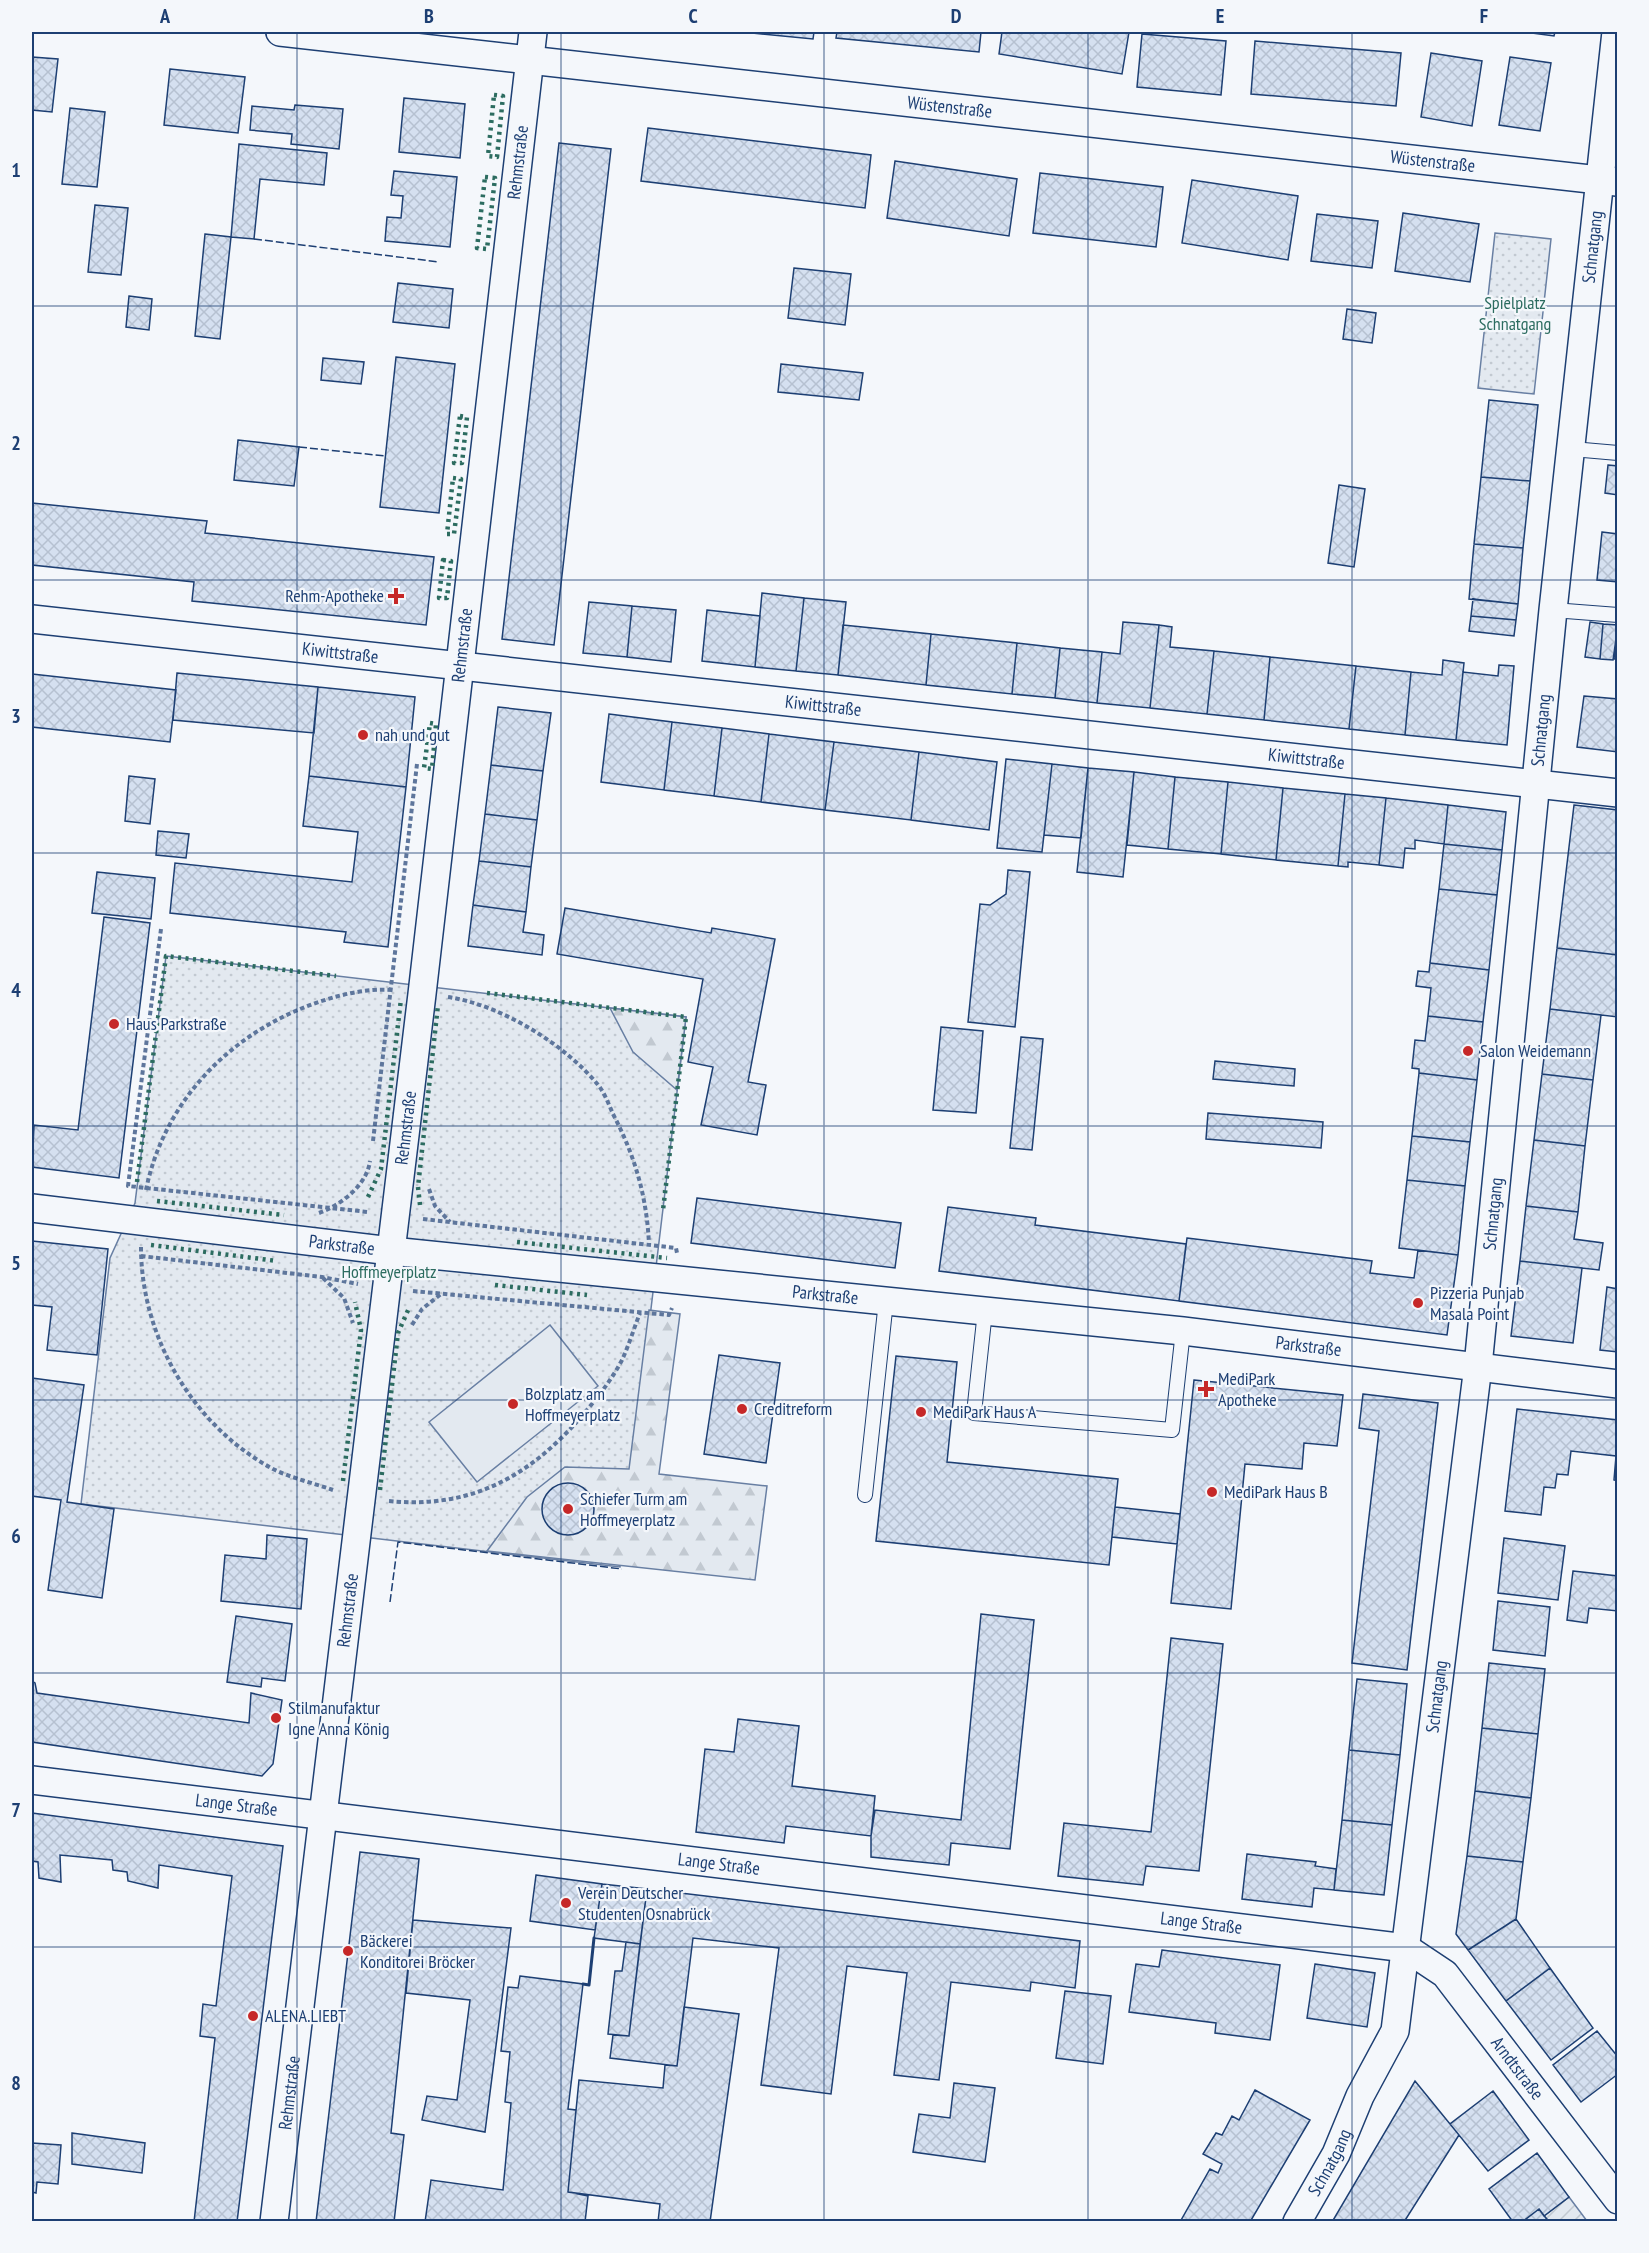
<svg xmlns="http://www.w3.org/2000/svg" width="1649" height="2253" font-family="'PT Sans Narrow',sans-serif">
  <defs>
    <pattern id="grass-dots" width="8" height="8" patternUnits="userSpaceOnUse" patternTransform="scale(1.5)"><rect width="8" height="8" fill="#e3e9f0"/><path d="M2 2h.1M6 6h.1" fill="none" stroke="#c2c9d1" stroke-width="1.8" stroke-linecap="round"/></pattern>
    <pattern id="forest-firs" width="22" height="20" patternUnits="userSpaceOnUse" patternTransform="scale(1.5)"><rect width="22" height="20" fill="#e3e9f0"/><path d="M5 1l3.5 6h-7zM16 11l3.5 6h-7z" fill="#c2c9d1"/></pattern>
    <pattern id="garden-furrows" width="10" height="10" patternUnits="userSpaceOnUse" patternTransform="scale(1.5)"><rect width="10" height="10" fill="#e3e9f0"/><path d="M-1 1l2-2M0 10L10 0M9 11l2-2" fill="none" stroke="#c2c9d1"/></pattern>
    <pattern id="building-cross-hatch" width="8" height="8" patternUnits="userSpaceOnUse" patternTransform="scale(1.5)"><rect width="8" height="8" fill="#d5e0f0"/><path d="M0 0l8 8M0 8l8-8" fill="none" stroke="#b6c1d1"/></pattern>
  </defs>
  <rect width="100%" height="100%" fill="#f4f7fb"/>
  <path fill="url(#grass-dots)" stroke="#687fa3" stroke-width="1.5" d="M1495,233L1551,239L1534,394L1478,388Z
    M166,956L686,1017L620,1567L81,1504L110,1258L135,1203Z"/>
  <path fill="url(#forest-firs)" stroke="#687fa3" stroke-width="1.5" d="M610,1008L686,1017L677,1090L633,1052Z
    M649,1310L680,1314L659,1474L767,1486L755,1580L487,1551L527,1497L565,1467L629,1469Z"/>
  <path fill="url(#garden-furrows)" stroke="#687fa3" stroke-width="1.5" d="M1569,2197L1587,2221H1549L1544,2216Z"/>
  <path fill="#e3e9f0" stroke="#687fa3" stroke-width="1.5" d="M550,1325L598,1386L477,1482L429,1422Z"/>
  <path fill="url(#building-cross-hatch)" stroke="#1d3f73" stroke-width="1.5" d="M742,32H814L813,39Z
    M837,32H981L979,52L836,38Z
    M1002,32H1129L1122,74L999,54Z
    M1524,32H1555L1554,36Z
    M1142,34L1226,41L1221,95L1137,87Z
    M1255,41L1401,53L1396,106L1251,94Z
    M1431,53L1482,61L1472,126L1421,117Z
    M32,57L58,59L52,112L32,110Z
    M1510,57L1551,63L1540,131L1499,125Z
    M170,69L245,77L238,133L164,125Z
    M404,98L465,104L460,158L399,152Z
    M295,105L343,109L339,149L291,144L292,134L250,130L252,106L294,110Z
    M70,108L105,112L97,187L62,184Z
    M648,128L871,155L865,208L641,181Z
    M559,143L611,149L554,645L502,639Z
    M239,144L327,153L324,185L260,179L254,239L231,237Z
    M895,161L1017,179L1009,236L887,218Z
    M394,171L457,177L450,247L385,241L387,217L401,218L403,196L391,195Z
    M1040,173L1163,187L1156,247L1033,233Z
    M1192,180L1298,196L1288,260L1182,243Z
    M95,205L128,208L121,275L88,272Z
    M1403,213L1479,224L1470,282L1395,271Z
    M1317,214L1378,221L1372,268L1311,261Z
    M205,234L231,237L220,339L195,336Z
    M794,268L851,274L845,325L788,318Z
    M398,283L453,289L449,328L393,322Z
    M129,296L152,299L149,330L126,327Z
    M1347,309L1376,313L1372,343L1343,339Z
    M396,357L455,364L439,513L380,507Z
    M323,358L364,362L361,384L321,380Z
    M781,364L863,373L859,400L778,392Z
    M1489,400L1538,405L1530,481L1481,477Z
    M238,440L299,447L294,486L234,480Z
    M1608,465L1618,466V495L1605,493Z
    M1481,477L1530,481L1523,548L1474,544Z
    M1339,485L1365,489L1354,567L1328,563Z
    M32,503L207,521L205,533L434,557L426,625L192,601L194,582L32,565Z
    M1602,532L1618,534V582L1597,580Z
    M1474,544L1523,548L1518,604L1469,599Z
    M762,593L804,598L796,671L755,667Z
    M804,598L846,602L838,675L796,671Z
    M1473,599L1518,604L1516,620L1471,616Z
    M589,602L632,606L627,657L583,653Z
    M632,606L676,610L671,662L627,657Z
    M707,610L760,616L755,667L702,661Z
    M1471,616L1516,620L1514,636L1469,631Z
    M1123,622L1159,625L1150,708L1097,703L1102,652L1120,654Z
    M1590,622L1603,624L1600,659L1585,657Z
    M1603,624L1618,625L1613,660L1600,659Z
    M843,625L931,634L926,685L838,675Z
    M1159,625L1172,627L1170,647L1214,651L1207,714L1150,708Z
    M931,634L1017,643L1012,694L926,685Z
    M1617,634H1618V659H1614Z
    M1017,643L1060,648L1055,698L1012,694Z
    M1060,648L1102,652L1097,703L1055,698Z
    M1214,651L1270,657L1264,720L1207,714Z
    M1270,657L1356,666L1349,729L1264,720Z
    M1443,660L1464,663L1456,740L1405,735L1411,672L1442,675Z
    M1499,665L1514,666L1507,745L1456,740L1463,672L1498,676Z
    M1356,666L1411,672L1405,735L1349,729Z
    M177,673L318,687L314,733L173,720Z
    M32,674L176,690L170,742L32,727Z
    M318,687L415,697L406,787L309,776Z
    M1584,696L1618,699V752L1577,747Z
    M498,707L551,713L543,771L491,765Z
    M609,714L672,722L664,790L601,782Z
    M672,722L722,728L714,796L664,790Z
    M722,728L769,734L761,802L714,796Z
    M769,734L834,742L825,810L761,802Z
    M834,742L919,752L911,820L825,810Z
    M919,752L997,762L989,830L911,820Z
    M1006,759L1052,764L1042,852L997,848Z
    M1052,764L1088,768L1081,838L1044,835Z
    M491,765L543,771L537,820L485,814Z
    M1088,768L1134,772L1123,877L1077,872Z
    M1134,772L1175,777L1168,849L1127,845Z
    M129,776L155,779L150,824L125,821Z
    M309,776L406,787L388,947L344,942L346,932L170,913L175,863L352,882L358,832L303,826Z
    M1175,777L1228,782L1221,854L1168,849Z
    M1228,782L1283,788L1276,860L1221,854Z
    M1283,788L1345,794L1338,866L1276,860Z
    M1345,794L1386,798L1379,865L1348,862V867L1338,866Z
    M1386,798L1448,805L1444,844L1415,840V849L1405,848L1403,868L1379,865Z
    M1448,805L1506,812L1502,850L1444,844Z
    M1574,805L1618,810V955L1557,948Z
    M485,814L537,820L531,867L479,861Z
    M158,831L189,834L186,858L156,855Z
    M1444,844L1502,850L1497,895L1439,889Z
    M479,861L531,867L526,912L473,905Z
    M1008,870L1030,872L1015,1027L968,1022L980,904L990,905L1006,894Z
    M97,872L155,878L151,919L92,913Z
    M1439,889L1497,895L1489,970L1430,963Z
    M473,905L526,912L523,932L544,935L542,955L468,946Z
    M565,908L711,933L712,928L775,939L748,1082L766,1085L757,1135L701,1125L713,1067L688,1062L703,979L557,954Z
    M104,917L150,923L119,1178L32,1167L34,1125L78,1130Z
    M1557,948L1618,955V1017L1550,1009Z
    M1430,963L1489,970L1483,1022L1428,1016L1431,988L1416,986L1418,971L1429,972Z
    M1550,1009L1601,1015L1593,1080L1542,1074Z
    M1428,1016L1483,1022L1477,1080L1419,1073V1069L1412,1068L1415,1040L1425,1041Z
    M941,1027L983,1031L976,1113L933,1110Z
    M1021,1037L1043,1039L1032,1150L1010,1148Z
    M1215,1061L1295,1069L1294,1086L1213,1079Z
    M1419,1073L1477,1080L1470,1142L1412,1136Z
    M1542,1074L1593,1080L1585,1146L1534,1140Z
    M1208,1113L1323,1122L1321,1148L1206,1139Z
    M1412,1136L1470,1142L1465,1186L1407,1180Z
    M1534,1140L1585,1146L1578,1212L1526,1206Z
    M1407,1180L1465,1186L1458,1255L1399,1248Z
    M697,1198L901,1223L895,1268L691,1243Z
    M1526,1206L1578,1212L1574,1239L1603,1243L1599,1270L1520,1261Z
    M948,1207L1036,1218L1035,1225L1186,1244L1179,1301L939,1271Z
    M1187,1238L1372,1261L1370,1273L1414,1278L1418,1250L1458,1255L1447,1335L1179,1301Z
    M32,1241L108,1249L97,1355L47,1350L52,1307L32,1305Z
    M1520,1261L1582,1268L1573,1343L1511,1336Z
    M1607,1287L1618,1289V1352L1600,1350Z
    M719,1355L780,1363L766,1463L704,1454Z
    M896,1356L957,1362L947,1462L1118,1479L1109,1565L876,1541Z
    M32,1378L84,1385L67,1502L114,1509L102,1598L48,1590L61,1500L32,1496Z
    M1194,1380L1343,1395L1337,1446L1304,1443L1302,1469L1245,1464L1231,1609L1171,1603Z
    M1363,1394L1438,1403L1407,1670L1352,1663L1379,1431L1359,1428Z
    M1517,1409L1618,1420V1481L1614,1480L1616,1456L1571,1451L1568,1475L1557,1474L1555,1488L1544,1487L1541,1515L1505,1511Z
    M542 1509a26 26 0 1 1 52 0a26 26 0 1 1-52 0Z
    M1115,1507L1180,1514L1177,1544L1112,1537Z
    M267,1535L307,1539L301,1609L221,1601L225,1555L266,1559Z
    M1504,1538L1565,1546L1558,1600L1498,1593Z
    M1573,1571L1618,1576V1611L1589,1608L1587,1623L1567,1620Z
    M1498,1601L1550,1607L1545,1656L1493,1650Z
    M981,1614L1034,1620L1010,1849L951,1843L949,1865L871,1857V1836L875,1810L961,1820Z
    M236,1616L292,1624L285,1681L262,1678L261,1687L227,1682Z
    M1171,1638L1223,1644L1199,1871L1146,1866L1143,1885L1058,1876L1064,1823L1151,1832Z
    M1489,1663L1545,1669L1538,1734L1482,1728Z
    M1357,1679L1407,1684L1400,1755L1349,1750Z
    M32,1681L35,1683L37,1693L249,1723L251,1693L282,1700L273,1764L262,1776L32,1742Z
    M738,1719L799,1726L792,1786L875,1796L871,1836L786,1826L784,1843L696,1832L705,1749L734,1752Z
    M1482,1728L1538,1734L1531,1798L1475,1791Z
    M1349,1750L1400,1755L1392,1825L1342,1820Z
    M1475,1791L1531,1798L1523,1862L1467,1856Z
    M32,1813L283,1846L237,2222H194L215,2038L200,2036L203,2004L216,2006L232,1876L159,1865L158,1888L128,1881L127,1872L113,1870L112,1860L60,1855L61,1882L39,1878L38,1862L32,1861Z
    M1342,1820L1392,1825L1384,1895L1334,1890Z
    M360,1852L419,1859L391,2133L404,2135L394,2222H316Z
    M1247,1854L1316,1862L1315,1866L1336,1869L1334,1890L1314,1888L1312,1907L1242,1899Z
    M1467,1856L1523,1862L1516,1919L1468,1950L1456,1934Z
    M536,1875L602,1884L595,1930L530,1921Z
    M602,1884L647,1889L640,1944L594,1938Z
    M647,1889L1080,1941L1075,1988L1031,1982L1030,1991L951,1982L939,2080L894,2075L907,1973L847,1966L831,2094L761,2085L779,1948L693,1938L677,2066L610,2058L613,2035L629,2036Z
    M1516,1919L1550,1968L1506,2001L1468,1950Z
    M413,1920L511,1928L485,2132L422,2120L427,2096L457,2100L470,2000L406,1993Z
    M626,1942L640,1944L629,2036L608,2034L615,1971H622Z
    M1162,1950L1280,1965L1270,2040L1215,2033L1216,2023L1129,2012L1136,1964L1159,1967Z
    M1315,1964L1375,1973L1367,2027L1307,2018Z
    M1550,1968L1593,2028L1551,2060L1506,2001Z
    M520,1976L583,1984L568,2109L576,2110L568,2192L588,2196L585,2222H425L431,2180L503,2190L511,2103L505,2102L510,2052L501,2051L508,1987L518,1988Z
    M1065,1991L1111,1996L1103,2064L1056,2058Z
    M684,2007L739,2014L710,2222H658L660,2204L568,2192L579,2080L663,2088L665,2065L677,2066Z
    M1597,2031L1618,2057V2074L1581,2102L1553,2065Z
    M1415,2081L1459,2135L1404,2222H1332Z
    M954,2083L995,2088L985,2162L913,2152L919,2114L950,2118Z
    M1255,2090L1310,2120L1250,2222H1180L1210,2169L1218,2173L1222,2164L1203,2154L1216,2133L1222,2135L1232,2116L1239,2120Z
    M1493,2091L1529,2140L1488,2171L1450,2124Z
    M72,2133L145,2143L142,2173L72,2164Z
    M32,2143L61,2145L58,2184L37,2182L36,2193L32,2192Z
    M1537,2153L1569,2197L1544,2216L1539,2209L1522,2222H1513L1489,2189Z
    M1539,2209L1549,2222H1522Z"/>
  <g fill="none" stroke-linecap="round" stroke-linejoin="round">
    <g stroke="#1d3f73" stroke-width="16">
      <path id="lane" d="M1572,449L1618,453
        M1553,610L1618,615
        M985,1311L974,1413L1172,1430L1183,1331
        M865,1495L886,1301"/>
    </g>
    <g stroke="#1d3f73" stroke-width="30">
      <g id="street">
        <path id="s1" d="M280,32L1617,182"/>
        <path id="s2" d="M32,619L1618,793"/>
        <path id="s3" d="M32,1208L391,1251L1183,1331L1618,1384"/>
        <path id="s4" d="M32,1780L1406,1948L1445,1974L1618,2200"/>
        <path id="s5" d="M274,2222L422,994L533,32"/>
        <path id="s6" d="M1297,2222L1336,2154L1360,2096L1395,2031L1478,1366L1553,610L1616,32"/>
      </g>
    </g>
    <path stroke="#5e769c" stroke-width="4" stroke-dasharray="4.5 3" stroke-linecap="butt" d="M161,929L128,1186L368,1212
      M448,997C501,1005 565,1044 599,1086C605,1094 609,1105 613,1114C635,1156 647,1197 649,1245
      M373,1141L417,764
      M429,1189L435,1206L450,1222
      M146,1190C164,1101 230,1034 313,1004C338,995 366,988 393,990
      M319,1213C341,1205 367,1185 370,1161
      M423,1219L676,1248L677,1253
      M141,1247C141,1337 193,1426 273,1469C291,1478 313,1483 333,1490
      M141,1256L322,1277L358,1284
      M323,1278L344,1298L353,1323
      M413,1291L669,1315L672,1308
      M412,1325L422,1309L441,1294
      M389,1501C471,1509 529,1477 582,1416C597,1398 611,1381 622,1360C629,1345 634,1328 640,1313"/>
    <use href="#lane" stroke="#f4f7fb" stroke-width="14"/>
    <use href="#street" stroke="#f4f7fb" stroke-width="27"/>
    <path stroke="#2c6c60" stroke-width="4.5" stroke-dasharray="3 4.5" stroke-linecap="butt" d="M494,95L503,96L497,157L488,156Z
      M485,177L495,178L487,249L477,248Z
      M460,416L467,417L462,463H454Z
      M453,478L461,479L454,534H447Z
      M443,560L451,561L447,598H439Z
      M430,723L436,724L432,769L424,768Z
      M487,993L686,1017L663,1210
      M137,1182L166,956L336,976
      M368,1197L381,1169L401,999
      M157,1201L284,1215
      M420,1205L418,1187L438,1005
      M517,1242L667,1258
      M151,1245L277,1261
      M495,1285L587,1295
      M343,1481L361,1330L355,1302
      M380,1490L398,1333L409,1308"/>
    <path stroke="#1d3f73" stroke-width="1.5" stroke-dasharray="8 3" stroke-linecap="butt" d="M254,239L439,262
      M299,447L385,456
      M390,1602L398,1542L622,1569"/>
    <path stroke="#1d3f73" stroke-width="3" d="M583,1984L589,1985L594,1938"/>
  </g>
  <path fill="none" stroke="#1d3f73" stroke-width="1.5" stroke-opacity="0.55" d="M297,32V2222M561,32V2222M824,32V2222M1088,32V2222M1352,32V2222M32,306H1618M32,580H1618M32,853H1618M32,1126H1618M32,1400H1618M32,1673H1618M32,1947H1618"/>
  <g fill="#c62828" stroke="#f4f7fb" stroke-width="2">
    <path d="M393 587h6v6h6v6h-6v6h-6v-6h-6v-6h6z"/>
    <circle cx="363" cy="735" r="6"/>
    <circle cx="114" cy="1024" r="6"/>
    <circle cx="1468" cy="1051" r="6"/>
    <circle cx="1418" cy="1303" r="6"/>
    <path d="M1203 1380h6v6h6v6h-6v6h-6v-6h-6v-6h6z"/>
    <circle cx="513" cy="1404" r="6"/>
    <circle cx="742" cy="1409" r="6"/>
    <circle cx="921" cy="1412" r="6"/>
    <circle cx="1212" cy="1492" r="6"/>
    <circle cx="568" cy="1509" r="6"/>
    <circle cx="276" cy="1718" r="6"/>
    <circle cx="566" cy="1903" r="6"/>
    <circle cx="348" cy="1951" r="6"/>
    <circle cx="253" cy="2016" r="6"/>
  </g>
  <g text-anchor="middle" stroke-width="4.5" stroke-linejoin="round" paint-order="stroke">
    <g font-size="18" fill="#1d3f73" stroke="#f4f7fb">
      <text dy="6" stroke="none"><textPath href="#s1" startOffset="674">Wüstenstraße</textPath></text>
      <text dy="6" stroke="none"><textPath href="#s5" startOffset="2074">Rehmstraße</textPath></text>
      <text dy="6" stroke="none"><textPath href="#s1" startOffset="1160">Wüstenstraße</textPath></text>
      <text dy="6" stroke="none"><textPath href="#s6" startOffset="2010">Schnatgang</textPath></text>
      <text dy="6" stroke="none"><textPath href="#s5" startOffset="1588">Rehmstraße</textPath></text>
      <text dy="6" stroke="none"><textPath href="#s2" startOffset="310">Kiwittstraße</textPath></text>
      <text dy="6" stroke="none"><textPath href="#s2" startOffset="796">Kiwittstraße</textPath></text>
      <text dy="6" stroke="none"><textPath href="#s6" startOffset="1524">Schnatgang</textPath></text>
      <text dy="6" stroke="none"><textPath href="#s2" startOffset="1282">Kiwittstraße</textPath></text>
      <text dy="6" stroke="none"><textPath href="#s5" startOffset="1102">Rehmstraße</textPath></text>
      <text dy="6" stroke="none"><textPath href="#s6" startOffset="1038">Schnatgang</textPath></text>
      <text dy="6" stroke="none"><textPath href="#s3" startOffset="312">Parkstraße</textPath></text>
      <text dy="6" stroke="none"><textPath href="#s3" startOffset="798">Parkstraße</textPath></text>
      <text dy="6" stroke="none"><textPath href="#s3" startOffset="1284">Parkstraße</textPath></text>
      <text dy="6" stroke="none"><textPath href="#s5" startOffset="616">Rehmstraße</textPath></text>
      <text dy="6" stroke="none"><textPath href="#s6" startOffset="552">Schnatgang</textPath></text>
      <text dy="6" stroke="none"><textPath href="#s4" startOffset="206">Lange Straße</textPath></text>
      <text dy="6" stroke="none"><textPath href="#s4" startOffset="692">Lange Straße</textPath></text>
      <text dy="6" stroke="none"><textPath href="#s4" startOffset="1178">Lange Straße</textPath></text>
      <text dy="6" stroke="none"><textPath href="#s4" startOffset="1550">Arndtstraße</textPath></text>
      <text dy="6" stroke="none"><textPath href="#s5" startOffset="130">Rehmstraße</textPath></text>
      <text dy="6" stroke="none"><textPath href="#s6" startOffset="68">Schnatgang</textPath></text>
    </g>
    <g font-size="18" fill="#2c6c60" stroke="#f4f7fb">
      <text x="1515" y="309">Spielplatz<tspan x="1515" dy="21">Schnatgang</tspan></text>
      <text x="389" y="1278">Hoffmeyerplatz</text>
    </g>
    <g font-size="18" fill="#1d3f73" stroke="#f4f7fb" text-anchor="start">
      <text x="384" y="602" text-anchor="end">Rehm-Apotheke</text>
      <text x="375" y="741">nah und gut</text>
      <text x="126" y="1030">Haus Parkstraße</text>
      <text x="1480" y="1057">Salon Weidemann</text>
      <text x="1430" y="1299">Pizzeria Punjab<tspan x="1430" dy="21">Masala Point</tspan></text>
      <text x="1218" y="1385">MediPark<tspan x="1218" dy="21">Apotheke</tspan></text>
      <text x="525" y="1400">Bolzplatz am<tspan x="525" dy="21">Hoffmeyerplatz</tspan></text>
      <text x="754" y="1415">Creditreform</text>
      <text x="933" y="1418">MediPark Haus A</text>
      <text x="1224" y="1498">MediPark Haus B</text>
      <text x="580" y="1505">Schiefer Turm am<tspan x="580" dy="21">Hoffmeyerplatz</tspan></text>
      <text x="288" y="1714">Stilmanufaktur<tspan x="288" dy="21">Igne Anna König</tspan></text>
      <text x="578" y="1899">Verein Deutscher<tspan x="578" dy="21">Studenten Osnabrück</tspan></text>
      <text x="360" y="1947">Bäckerei<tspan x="360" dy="21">Konditorei Bröcker</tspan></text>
      <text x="265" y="2022">ALENA.LIEBT</text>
    </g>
  </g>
  <rect width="1649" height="2253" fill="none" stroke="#f4f7fb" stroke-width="66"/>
  <rect x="33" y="33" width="1583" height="2187" fill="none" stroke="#1d3f73" stroke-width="2"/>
  <g font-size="20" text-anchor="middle" font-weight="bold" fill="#1d3f73">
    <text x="165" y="23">A</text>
    <text x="429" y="23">B</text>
    <text x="693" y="23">C</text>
    <text x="956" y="23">D</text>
    <text x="1220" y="23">E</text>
    <text x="1484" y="23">F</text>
    <text x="16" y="177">1</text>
    <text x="16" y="450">2</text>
    <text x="16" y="723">3</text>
    <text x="16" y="997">4</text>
    <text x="16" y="1270">5</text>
    <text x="16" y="1543">6</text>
    <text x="16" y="1817">7</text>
    <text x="16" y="2090">8</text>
  </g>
</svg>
